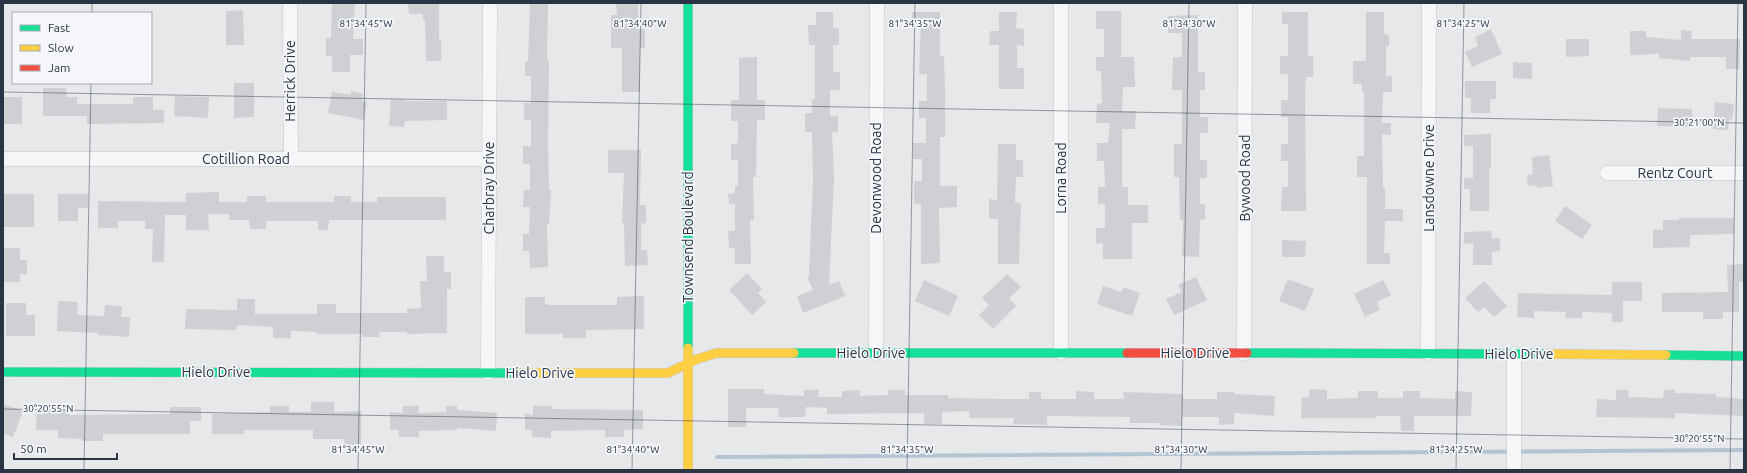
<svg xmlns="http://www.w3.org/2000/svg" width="1747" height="473" font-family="Ubuntu,sans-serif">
  <rect width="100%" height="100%" fill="#e6e8ea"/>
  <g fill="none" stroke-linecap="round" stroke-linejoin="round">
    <path stroke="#b4c4d5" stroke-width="4" d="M717,457L1744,450"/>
  </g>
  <path fill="#ced0d3" d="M332,3H355L353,39H363V55H350V72H332V56H326V38H331Z
    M408,3H439V39H441V61H426L425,20H423V14H409Z
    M530,3H548L547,61H549L548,146L549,190H551L549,224H547L548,267L530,268L529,251H523V234H529L530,207H523L524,190H530V164H523V146H531V120H524V103H531V76H525V62H528Z
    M616,3H638V29H645V48H640V92H622V48H611V15H617Z
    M243,10L244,45H226V11Z
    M1096,11H1121V57H1134L1135,87H1123L1122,111H1136L1135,129H1122V187H1128V205H1148V223H1132V259H1103V243L1096,244V228H1105V204H1098V187H1105L1104,161H1097V143H1108L1110,123H1096L1097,103L1102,104L1101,71H1096V57H1104V29H1096Z
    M816,12H833V28H839V45H833V72H840V90H830V116H838V132H832L834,177L829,285L839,281L845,296L803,313L797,296L813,290L807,277L809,276L813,178L812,132H805V113H812V99H815V45H809L808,25H816Z
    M912,12H940V56H944L945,90V137H940V186H957V207L939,208L940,263L921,264V204H914V181H922V159H913V143H926V118H919V101H927V74H919L921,24H912Z
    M999,12H1017L1016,28L1024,29V46L1017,45V68H1024V89H999V45H989L990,31H999Z
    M1282,12H1308V56H1313V77H1306L1305,90L1306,211H1281L1282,187H1288V161H1281V144H1288V117H1281V100H1288V74H1280V56H1288V24H1282Z
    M1366,12H1384V34L1389,35V46H1386V76H1392V92H1383L1382,123H1391V135L1382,134L1383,188H1385V209H1403V221H1385L1384,253H1390V264H1367V177H1357V156H1364V92H1362V84H1353V61H1366Z
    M1198,15V72H1205V90H1200V117H1208V133H1200V160H1207V178H1200V204H1205V219L1200,220L1199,257L1182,256L1183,220H1180L1179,177H1174V144H1182V90H1172L1173,57H1182V33H1168V16Z
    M1491,29L1502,54L1472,67L1465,52L1478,46L1475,37Z
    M1681,30L1692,31L1691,39H1740L1739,69H1726V57H1690V61L1659,58V54L1630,55V31H1646V37L1681,40Z
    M1566,39H1589V56L1566,57Z
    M757,57V100H765V120H757L756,177H753L754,220H750L751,264H735V248H729L728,231H735V204H729L728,194L735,193V186H738V160H731V144L738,143V121H731V100H739V58Z
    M1513,62L1532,63V79L1513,78Z
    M1465,81H1496V99H1490V113H1471V98H1465Z
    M234,83H254V117L234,118Z
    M43,88H66L67,97H77V104H133V97H153V110H164V123L87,124V116H43Z
    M351,91L363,94L362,101L367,102L364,120L328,113L332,92L351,95Z
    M175,96L209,97L208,118L174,116Z
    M3,97H22V124H3Z
    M391,99L406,100V101H447V120L405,121L404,127L389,126Z
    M1715,102L1734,104L1732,120L1729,119L1728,130L1713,129Z
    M1658,108L1692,109V127L1657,126Z
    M1491,134V168H1489V211H1470V189H1464V178H1473V146H1464V135Z
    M998,144H1016V160H1023V177H1016L1015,202L1021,203L1019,264H998V219L989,218V199L997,200Z
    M608,150H641L640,205H646V224L641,223V250H647L648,265L625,266L624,223H622L624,173H608Z
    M1549,155L1553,186L1537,188V185L1528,186L1527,175L1533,174L1532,157Z
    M219,192V202H247V196H266V202H334V196H351V202H377V197H446V220H329L328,230H318V221H266V229H250L249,220H229V214H208L209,230H186V215H165L164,262H152L153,229H145V221H118V228H98V201L186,202V193Z
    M4,194H34V227H4Z
    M58,194H88V208H78V221H58Z
    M1565,206L1592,225L1582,239L1555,221Z
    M1679,218H1734V234L1690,235V247L1653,248V230H1663V220H1679Z
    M1491,231L1492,239L1500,238V251L1492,252V265H1473V243L1464,244V232Z
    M1282,240L1306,241L1305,257H1282Z
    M3,248H20V260H27V274H20V282H3Z
    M426,256H444V272H451V289H447V333L407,334V332H379L380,337H362V334H317V332L291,331V338H273V327L237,325L236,330L185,329L186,309L237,310V299H255V314H317V304H336V313H407V309L421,308L420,281H427Z
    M1744,264V282H1739V312H1723V319H1703V312H1662V293L1728,292L1727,265Z
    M747,273L762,289L758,293L766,302L752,315L729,290Z
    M1007,274L1021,287L1009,298L1016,306L993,329L979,315L989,305L982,298Z
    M1196,277L1207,300L1174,315L1166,299L1182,292L1178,285Z
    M1288,279L1314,289L1305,311L1279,301Z
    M924,280L958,296L949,316L915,301Z
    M1383,280L1391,295L1377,302L1380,310L1365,317L1354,294Z
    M1484,281L1507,306L1494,317L1484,307L1478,312L1465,298Z
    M1612,282H1642V301H1623V322H1612V313L1582,312V318H1565L1566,312L1534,311V318L1517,317L1518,293L1612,295Z
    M1103,286L1121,292L1123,287L1140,293L1132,316L1097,304Z
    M644,296V329L586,330V338H563V334H525V297H545V304L550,305H617V297Z
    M58,301L78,302L77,315L104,316L105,305L122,306L121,317H130L129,337L98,335V333L57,331Z
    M6,303H26V315H35V336H6Z
    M728,389H764V394L804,396V390H819L818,397H842V391L859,390L860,396L888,395V390H905V395H948V398L1003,399H1029V392H1041V399H1076V391L1094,392V399H1124L1123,392L1183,394V399H1217V392H1234V394L1275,396L1274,416L1234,413V424L1219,425V417H1182V426L1159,425V423H1130V417L1047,416V425L1013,424L1014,418H969V411L942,412V424H924V413L827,414V408L806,407L805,417H778L779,408H746V427H728Z
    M1310,389L1327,390V399L1358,398V391H1378V398H1403V391H1420V398L1455,399V391L1472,392L1471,416H1414V431H1401L1400,416H1376V418H1301L1302,397L1309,398Z
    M1616,390H1629L1628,397L1663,398L1664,390H1675V393L1716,394V397L1744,399V416L1675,413V418L1596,417L1597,399L1616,400Z
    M311,402H334V412L361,411V445H344V439H313V430H244V434H212V414L270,412V406H289V412H311Z
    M3,404L23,411L13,437L3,433Z
    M37,404L70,406L69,415L170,414V407H201V421H190V434H103V441H82V439L58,438V430H36Z
    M403,406H419V413L446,412V406H457V410L497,413L496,431L457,428V430L419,431V437H399V430H390V412L403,413Z
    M533,406H552V409L643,410V429L624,430V437H605V430L551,431V438L532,437V430H525V414L533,415Z"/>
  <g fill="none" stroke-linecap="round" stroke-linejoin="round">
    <g stroke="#c4c6c8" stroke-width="15">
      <path id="street" d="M290,3L291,159
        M3,159H489
        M1607,173H1744
        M876,353L877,3
        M1061,353V3
        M1428,353L1429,3
        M1244,354L1245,3
        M1514,354V470
        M488,373L490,3"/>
    </g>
    <g stroke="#c4c6c8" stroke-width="10">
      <path id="fast" d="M688,3V348
        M794,353H1127
        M1247,353L1546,354
        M1666,355L1744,356
        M3,372L520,373"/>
    </g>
    <g stroke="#c4c6c8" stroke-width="10">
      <path id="slow" d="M688,348V470
        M1546,354L1666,355
        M520,373H668L697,359L717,353H794"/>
    </g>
    <g stroke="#c4c6c8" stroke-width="10">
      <path id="jam" d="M1127,353H1247"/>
    </g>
    <use href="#street" stroke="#f5f6f7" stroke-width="14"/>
    <use href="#fast" stroke="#16e098" stroke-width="9"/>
    <use href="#slow" stroke="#ffcf43" stroke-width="9"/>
    <use href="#jam" stroke="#f24e42" stroke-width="9"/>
  </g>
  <path fill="none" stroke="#2b3445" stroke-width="1" stroke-opacity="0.45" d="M92,13V3M3,92L1744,123M3,409L1744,439M84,470L91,83M358,470L366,3M632,470L641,3M907,470L915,3M1181,470L1189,3M1456,470L1464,3M1730,470L1738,3"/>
  <g text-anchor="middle" stroke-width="3.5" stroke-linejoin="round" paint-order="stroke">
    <g font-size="14" fill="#2b3445" stroke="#f4f6f9">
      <text transform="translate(290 81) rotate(-90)" y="5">Herrick Drive</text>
      <text x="246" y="164">Cotillion Road</text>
      <text x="1675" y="178">Rentz Court</text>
      <text transform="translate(876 178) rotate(-90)" y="5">Devonwood Road</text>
      <text transform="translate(1061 178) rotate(-90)" y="5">Lorna Road</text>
      <text transform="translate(1245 178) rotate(-90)" y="5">Bywood Road</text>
      <text transform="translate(1429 178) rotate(-90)" y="5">Lansdowne Drive</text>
      <text transform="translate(489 188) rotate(-90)" y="5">Charbray Drive</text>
      <text transform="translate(688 237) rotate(-90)" y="5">Townsend Boulevard</text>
      <text x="871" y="358">Hielo Drive</text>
      <text x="1195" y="358">Hielo Drive</text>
      <text x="1519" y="359">Hielo Drive</text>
      <text x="216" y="377">Hielo Drive</text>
      <text x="540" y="378">Hielo Drive</text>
    </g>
  </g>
  <g font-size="10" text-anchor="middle" fill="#2b3445" stroke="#f4f6f9" stroke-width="3.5" stroke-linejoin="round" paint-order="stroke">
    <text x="366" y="27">81°34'45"W</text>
    <text x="640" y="27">81°34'40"W</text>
    <text x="915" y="27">81°34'35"W</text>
    <text x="1189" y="27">81°34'30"W</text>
    <text x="1463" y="27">81°34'25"W</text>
    <text x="1699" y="126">30°21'00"N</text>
    <text x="48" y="412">30°20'55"N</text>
    <text x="1699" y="442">30°20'55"N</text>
    <text x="358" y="453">81°34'45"W</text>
    <text x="633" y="453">81°34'40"W</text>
    <text x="907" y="453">81°34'35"W</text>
    <text x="1181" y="453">81°34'30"W</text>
    <text x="1456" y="453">81°34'25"W</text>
  </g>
  <rect width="1747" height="473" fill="none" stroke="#2b3445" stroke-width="8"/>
  <rect x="12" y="12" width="140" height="72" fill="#f4f6f9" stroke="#a4a8b1"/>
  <rect x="20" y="25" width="20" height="6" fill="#16e098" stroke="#a4a8b1"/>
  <text x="48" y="32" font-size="12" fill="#2b3445">Fast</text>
  <rect x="20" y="45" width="20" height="6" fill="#ffcf43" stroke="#a4a8b1"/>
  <text x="48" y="52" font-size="12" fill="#2b3445">Slow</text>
  <rect x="20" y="65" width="20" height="6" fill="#f24e42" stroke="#a4a8b1"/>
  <text x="48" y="72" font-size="12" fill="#2b3445">Jam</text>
  <path d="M14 453v6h103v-6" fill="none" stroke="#2b3445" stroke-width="2"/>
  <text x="20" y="453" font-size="12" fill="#2b3445" stroke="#f4f6f9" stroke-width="3" paint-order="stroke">50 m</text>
</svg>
